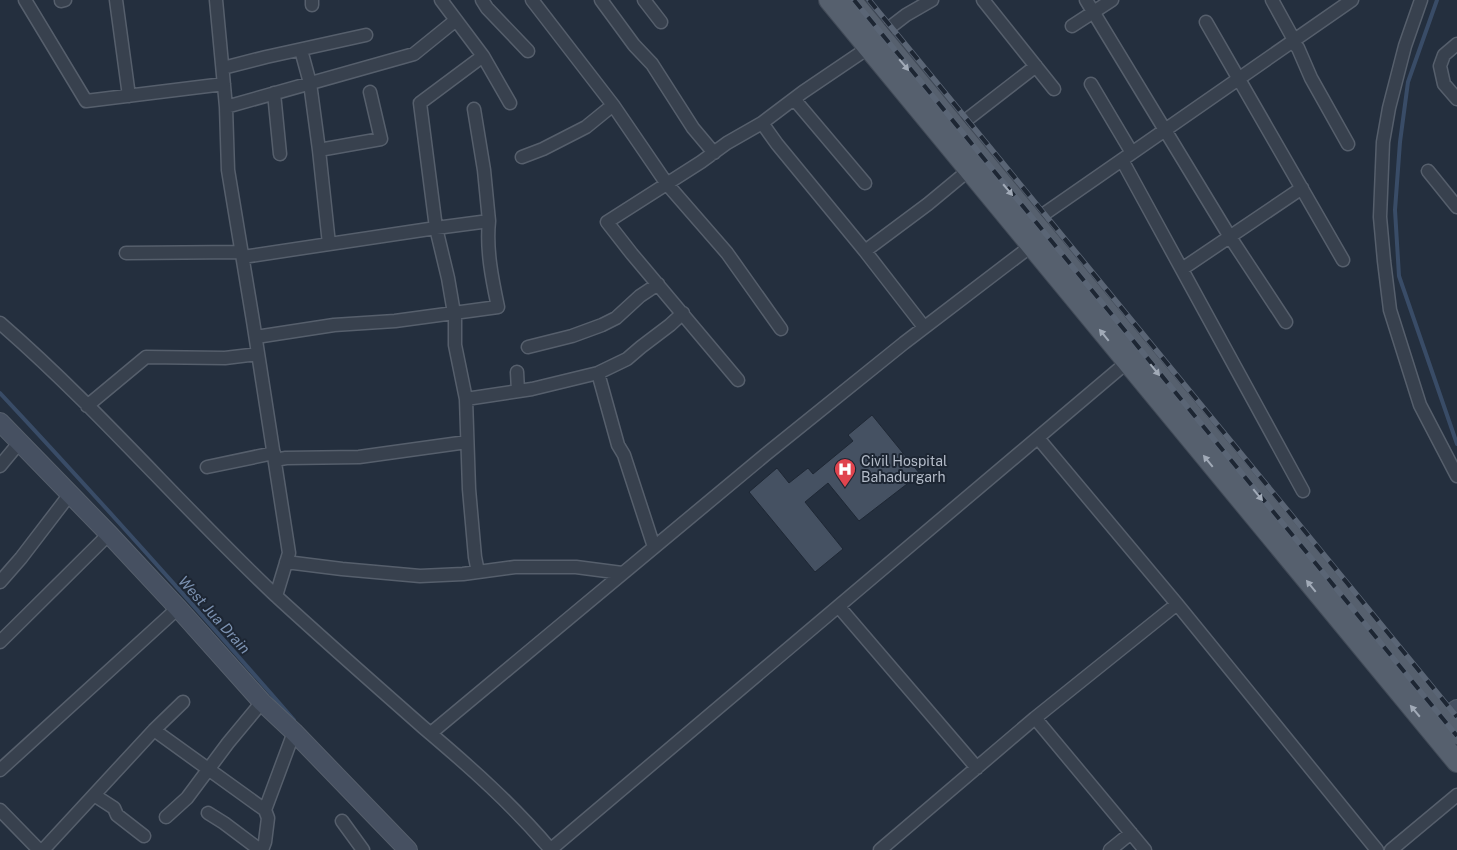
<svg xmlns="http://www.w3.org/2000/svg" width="1457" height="850" font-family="'Public Sans',sans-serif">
  <rect width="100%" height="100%" fill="#242f3e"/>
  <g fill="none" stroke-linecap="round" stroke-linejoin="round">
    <path stroke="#394c67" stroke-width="4" d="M1437,0L1408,82L1400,142L1395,210L1399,276L1457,444
      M0,393C100,500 198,610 294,720"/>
  </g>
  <path fill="#455162" stroke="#1f2835" d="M872,415L920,474L859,521L828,483L805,502L843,549L815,572L749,492L777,468L789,483L808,468L813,474L853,441L848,435Z"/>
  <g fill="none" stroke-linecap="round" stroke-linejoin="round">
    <g stroke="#565f6c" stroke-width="15">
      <path id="street" d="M25,0L86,101L224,84
        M61,0V1L65,0
        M116,0L129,96
        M216,0L226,107L228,170L253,321L289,553L276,596
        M482,0L487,8L528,51
        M532,0L613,105L667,184L727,253L781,329
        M601,0L634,45L652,64L693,128L714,153
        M644,0L661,22
        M932,0L906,15L880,35L868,48L803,92L762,123L777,144L865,251L928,204L969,170
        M983,0L1054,89
        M1086,0L1230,237L1286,322
        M1272,0L1294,40
        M1421,0L1405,46L1389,108L1383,142L1380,217L1384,261L1390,310L1420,405L1457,476
        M312,5V0
        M1206,22L1343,260
        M1072,26L1112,0
        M1292,42L1298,48L1311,78L1348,144
        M1457,44L1444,55L1440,66L1444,84L1457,99
        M301,50L310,83L319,150
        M483,56L510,103
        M223,68L266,57L366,35
        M1091,84L1132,153
        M274,93L280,154
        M794,99L865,183
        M226,107L414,54L456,20
        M474,109L484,170L489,221L436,228L448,278L455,319V345L466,399L469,489L475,557L478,572
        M956,128L1036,66
        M522,157L543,149L586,127L613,105
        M1122,160L1303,491
        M1428,171L1457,207
        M1034,221L1352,0
        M329,244L319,150L381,139L370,92
        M865,251L924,327
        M126,253L242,252
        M243,257L436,228L420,103L483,56L441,0
        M1182,269L1302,188
        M0,323C97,407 182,507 275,595C324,640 374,684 424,728C469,766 513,805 551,850
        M256,337L334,325L395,321L498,307C492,279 486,249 489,221
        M528,347L572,336L602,325L616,318L640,296L658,284
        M517,372L518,391
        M598,373L618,445L624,455L654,547
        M738,380L632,254L607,222L701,162L727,143L762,123
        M466,399L532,389L598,373L627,359L641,347L670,325L683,313
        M87,406L146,357L225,358L258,354
        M1038,438L1177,604L1377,850
        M275,460L286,458L359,457L467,442
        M0,466L19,443
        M207,467L274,453
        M286,562L342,569L420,576L463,574L515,567H576L622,573
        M0,582L21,558L70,494
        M839,607L977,768
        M0,642L109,534
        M1035,718L1145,850
        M154,730L183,702
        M431,733L765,455L904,343L1031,246
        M0,770L178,608
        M94,795L114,808L117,815L144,836
        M0,810L39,850
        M208,813L224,823L260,850
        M166,817L187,798L228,743L262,702
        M342,821L363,850
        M43,850L154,730L265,810L294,732
        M262,850L265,842L268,818L265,810
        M550,850L1132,358
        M880,850L1035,718L1177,604
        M1110,850L1131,833
        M1391,850L1457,795"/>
    </g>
    <g stroke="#565f6c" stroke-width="20">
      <path id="secondary" d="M0,422L109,534L178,608L262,702L294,732L408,850
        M1435,727L1457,709"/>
    </g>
    <g stroke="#414a57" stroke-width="22">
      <path id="primary" d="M829,0L1457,762
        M851,0L1391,656L1457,734"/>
    </g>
    <use href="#street" stroke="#38414e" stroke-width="12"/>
    <use href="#secondary" stroke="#465061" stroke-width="18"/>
    <use href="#primary" stroke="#56606e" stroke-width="20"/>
    <g stroke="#5a6575" stroke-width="5.5">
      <path id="rail" d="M854,0L1457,736
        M869,0L1457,717"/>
    </g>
    <use href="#rail" stroke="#1d2633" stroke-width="4" stroke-dasharray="11" stroke-linecap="butt"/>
  </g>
  <defs><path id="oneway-solid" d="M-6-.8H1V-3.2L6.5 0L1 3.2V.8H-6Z" transform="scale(1.25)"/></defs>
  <g fill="#a1aab7">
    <use href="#oneway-solid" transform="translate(904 65) rotate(50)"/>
    <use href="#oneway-solid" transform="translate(1008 190) rotate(50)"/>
    <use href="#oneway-solid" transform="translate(1104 335) rotate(-129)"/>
    <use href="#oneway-solid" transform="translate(1155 370) rotate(51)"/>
    <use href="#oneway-solid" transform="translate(1208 461) rotate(-129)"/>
    <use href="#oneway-solid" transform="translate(1258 495) rotate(51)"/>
    <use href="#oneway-solid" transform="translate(1311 586) rotate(-129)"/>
    <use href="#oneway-solid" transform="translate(1415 711) rotate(-130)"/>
  </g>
  <defs>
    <g id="hospital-pin" transform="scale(1.125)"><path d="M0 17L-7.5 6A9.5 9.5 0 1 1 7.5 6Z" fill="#e0444e" stroke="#1d2633"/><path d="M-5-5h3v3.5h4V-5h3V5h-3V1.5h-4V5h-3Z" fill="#fff"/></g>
  </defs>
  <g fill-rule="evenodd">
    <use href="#hospital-pin" x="845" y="469"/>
  </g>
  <g text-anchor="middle" stroke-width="4" stroke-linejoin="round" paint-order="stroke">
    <g font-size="14" fill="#b4bcc9" stroke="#1d2633" text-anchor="start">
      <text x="861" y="466">Civil Hospital<tspan x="861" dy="16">Bahadurgarh</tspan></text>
    </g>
    <g font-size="15" font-style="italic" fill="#7c92b1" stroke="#1d2633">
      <text transform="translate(214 615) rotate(48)" y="5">West Jua Drain</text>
    </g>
  </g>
</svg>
